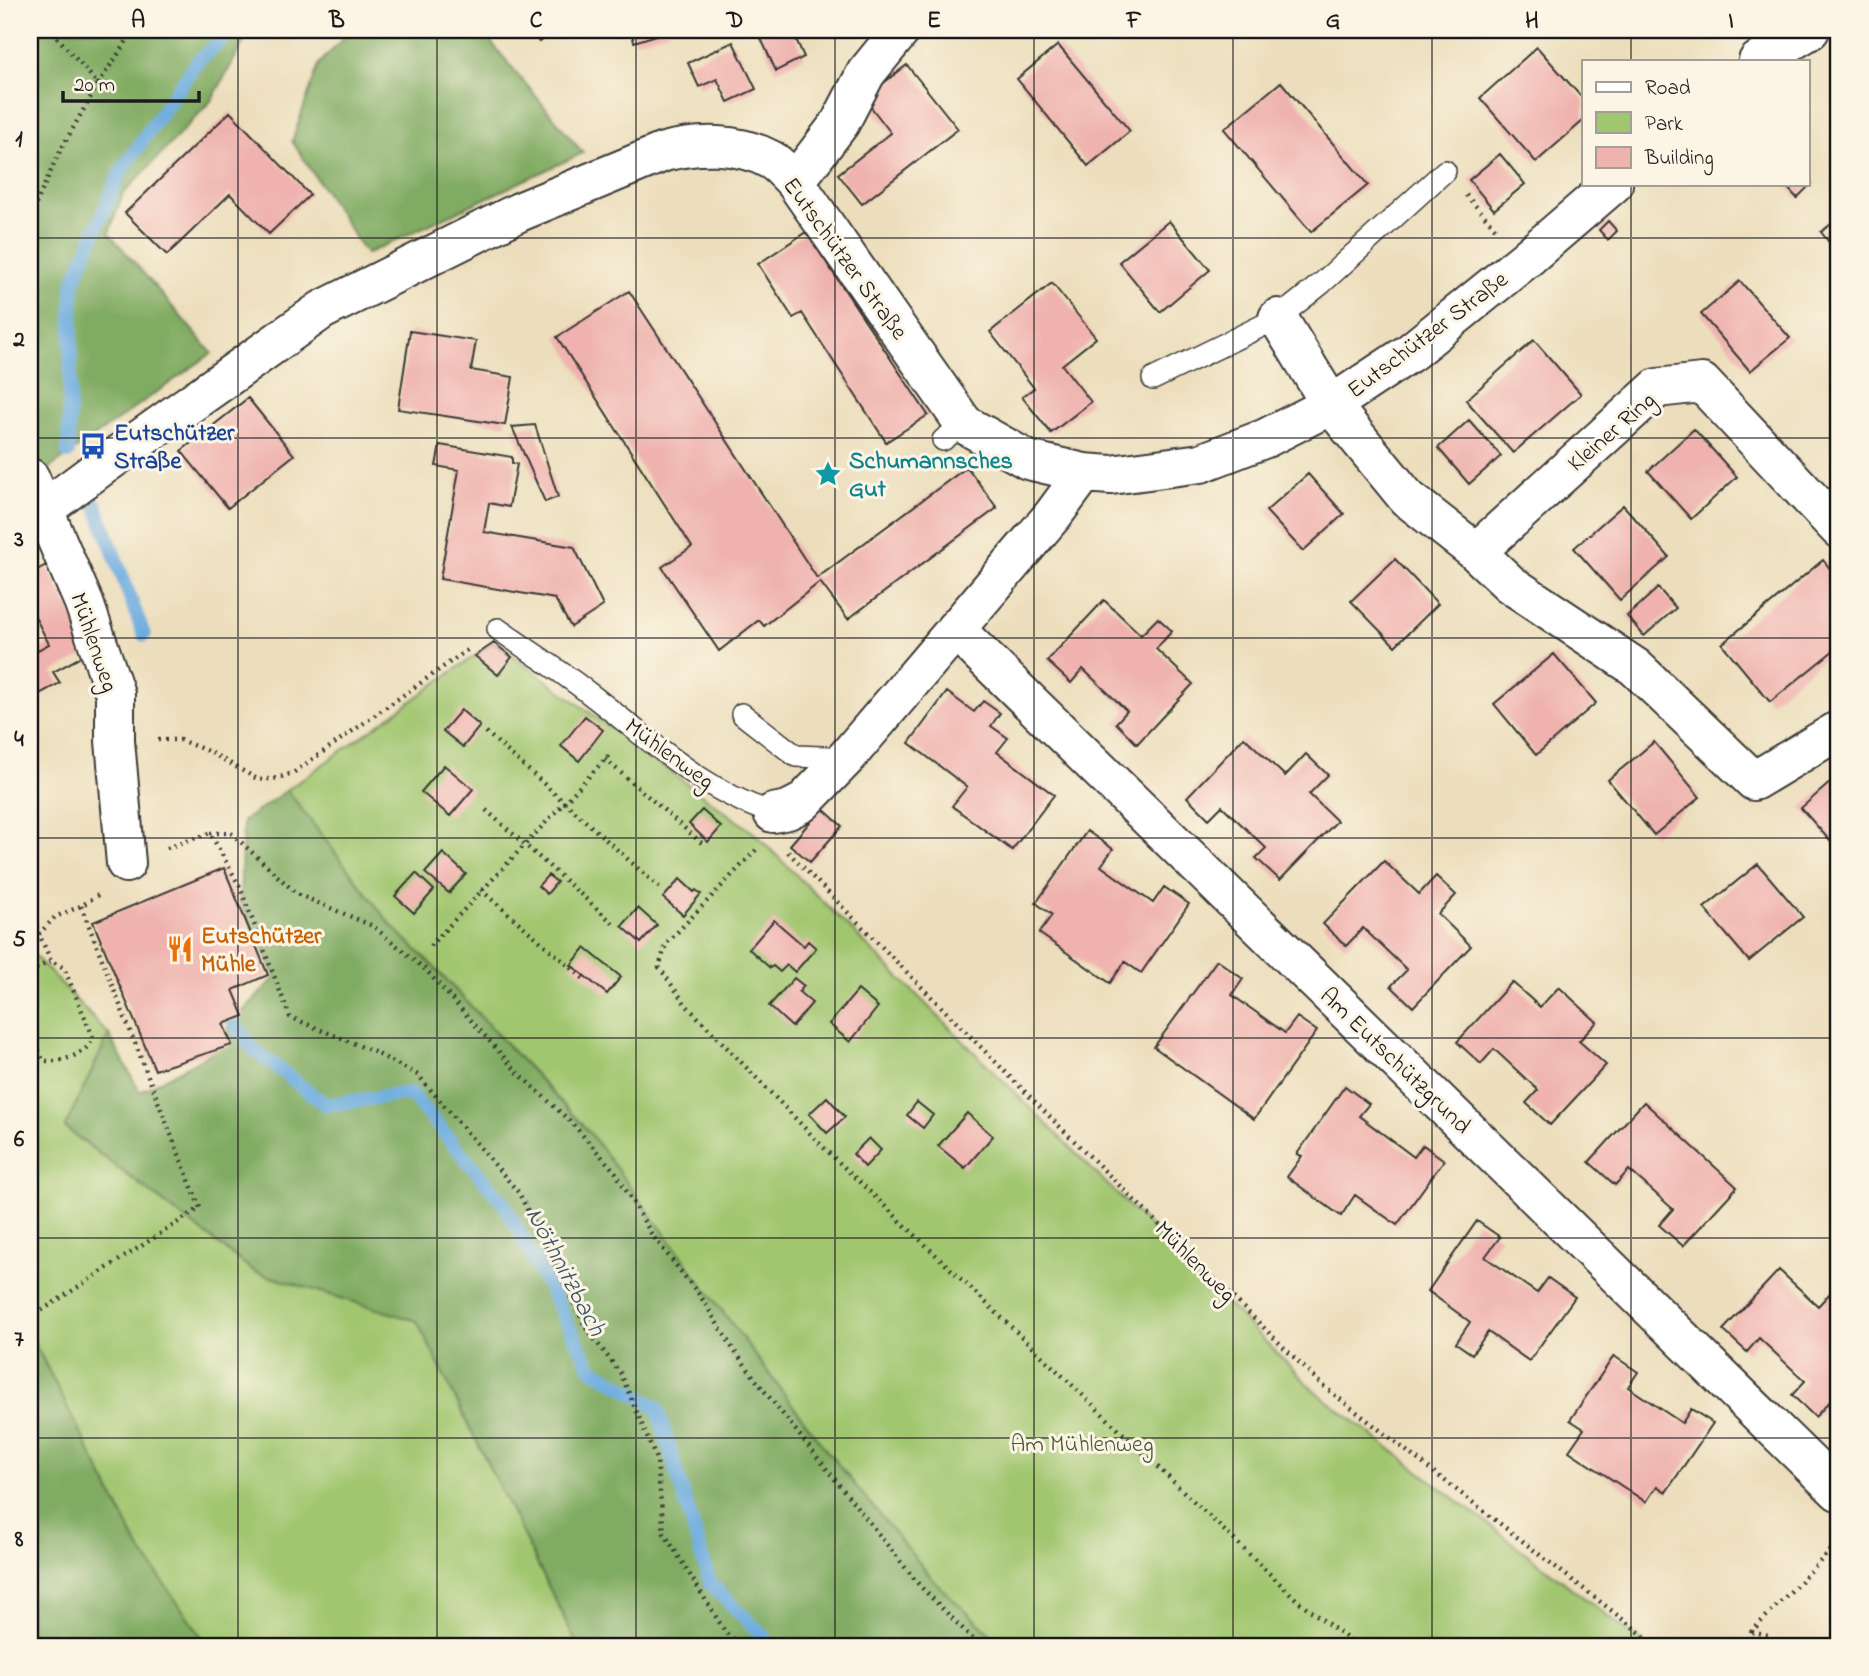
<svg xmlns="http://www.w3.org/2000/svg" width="1869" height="1676" font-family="'Indie Flower',sans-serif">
  <rect width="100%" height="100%" fill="#fcf5e5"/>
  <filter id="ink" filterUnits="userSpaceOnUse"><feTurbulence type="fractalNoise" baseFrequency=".0143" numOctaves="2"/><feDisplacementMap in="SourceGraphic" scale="14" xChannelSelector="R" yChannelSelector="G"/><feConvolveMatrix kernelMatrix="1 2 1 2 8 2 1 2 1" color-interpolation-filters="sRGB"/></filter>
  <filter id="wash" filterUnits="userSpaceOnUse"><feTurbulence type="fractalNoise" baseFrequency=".00686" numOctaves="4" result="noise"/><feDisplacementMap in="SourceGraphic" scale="28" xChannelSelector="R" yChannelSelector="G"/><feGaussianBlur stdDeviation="1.57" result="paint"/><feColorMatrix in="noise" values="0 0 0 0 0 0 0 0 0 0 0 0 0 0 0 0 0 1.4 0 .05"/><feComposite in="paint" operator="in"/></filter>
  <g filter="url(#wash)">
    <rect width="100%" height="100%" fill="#ecdebc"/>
    <path fill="#a1c670" stroke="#5e7146" stroke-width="2" d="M494,642L754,833L1316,1392L1647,1646H1003L935,1582L826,1450L589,1132L434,967L391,925L287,790Z
      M30,951L109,1035L65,1128L255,1272L417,1320L578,1646H208L138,1546L30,1334Z"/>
    <path fill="#80ab62" stroke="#4e643f" stroke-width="2" d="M30,30H250L212,100L123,194L109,233L212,353L44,472L30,440Z
      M351,30H481L583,153L366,254L292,141L319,64Z
      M287,790L391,925L434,967L589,1132L826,1450L935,1582L1003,1646H578L417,1321L255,1272L65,1127L109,1035L140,1092L208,1055L233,1022L276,977L240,902L243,821Z
      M30,1334L138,1546L208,1646H30Z"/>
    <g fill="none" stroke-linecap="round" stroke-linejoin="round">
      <path stroke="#6babdf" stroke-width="14" d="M68,453L73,284L120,173L196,63L232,30
        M96,505L144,635
        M232,1020L254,1050L326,1105L410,1093L505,1205L591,1368L657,1407L710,1583L773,1646"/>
    </g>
    <g id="blocks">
      <path fill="#efb2ae" d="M530,30H556L539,42Z
        M631,30H673L634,42Z
        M757,30H792L804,57L776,71Z
        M733,42L756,89L728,102L717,79L699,87L688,63Z
        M1058,45L1130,131L1088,166L1017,79Z
        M1537,47L1584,100V120L1536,162L1480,98Z
        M907,65L958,129L862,204L838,174L891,133L864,98Z
        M1281,82L1368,185L1311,232L1224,129Z
        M230,112L310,195L269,234L230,194L167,255L125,213Z
        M1500,154L1525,184L1494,210L1469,180Z
        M1808,178L1812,183L1797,198L1784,184H1808Z
        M1839,218V255L1821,232Z
        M1169,221L1210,270L1160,312L1119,262Z
        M1608,221L1617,231L1608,240L1599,230Z
        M806,232L928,415L886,442L802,313L793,318L758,264Z
        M1740,281L1790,338L1750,371L1701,314Z
        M1052,283L1096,338L1062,365L1091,402L1051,433L1022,397L1034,388L990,332Z
        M629,291L817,578L967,467L997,508L848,619L820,582L764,626L759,620L719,651L662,567L692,547L557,337Z
        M410,331L476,341L471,370L513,377L505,425L398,409Z
        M1534,340L1581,394L1513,453L1466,400Z
        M248,398L294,455L228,508L181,451Z
        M1469,420L1501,456L1469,484L1438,448Z
        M535,425L558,497L545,502L512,427Z
        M1694,429L1737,477L1691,519L1648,471Z
        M440,445L512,457V463L517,464L509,507L489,503L484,532L574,547L603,606L571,627L555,599L440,579L459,470L436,466Z
        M1308,474L1344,514L1303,551L1266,511Z
        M1623,505L1669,557L1620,600L1574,548Z
        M1395,559L1438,604L1395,646L1351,601Z
        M1823,560L1839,580V646L1770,702L1722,644Z
        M46,565L92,651L53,672L60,683L30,699V654L49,644L30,607V574Z
        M1658,588L1676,608L1644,636L1627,616Z
        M1104,600L1141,635L1158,618L1172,631L1156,649L1193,684L1137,744L1116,723L1127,711L1083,669L1071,683L1047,661Z
        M494,643L512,657L498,675L475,656Z
        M1554,654L1596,703L1536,755L1494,704Z
        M947,692L974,712L983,701L1000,713L991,726L1008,738L997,752L1054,795L1012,850L952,806L967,787L909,743Z
        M461,710L480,726L463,747L443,731Z
        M585,716L603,730L579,761L561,746Z
        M1244,737L1285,776L1306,754L1328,775L1309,794L1337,821L1280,880L1256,858L1266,848L1222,806L1209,819L1187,797Z
        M1654,742L1700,797L1654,835L1608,780Z
        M444,765L473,789L450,816L421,792Z
        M1839,775V851L1801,808Z
        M822,808L842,826L810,862L790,845Z
        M702,810L721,827L708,842L689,824Z
        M1087,831L1113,849L1101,866L1153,903L1164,887L1189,904L1141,973L1125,962L1110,983L1039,933L1052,915L1036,903Z
        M443,853L466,874L449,893L425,873Z
        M1384,861L1419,894L1436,876L1456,895L1438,914L1471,946L1413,1007L1391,986L1407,970L1363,928L1346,946L1323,924Z
        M1758,864L1803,917L1749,961L1704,908Z
        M224,868L268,975L233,990L244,1016L223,1024L232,1045L155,1070L93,922Z
        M416,873L434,890L414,913L395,896Z
        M548,875L557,882L547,894L538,886Z
        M680,879L694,892L696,890L701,894L683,915L663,898Z
        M638,908L657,925L641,943L622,926Z
        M774,920L804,946L808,941L816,948L795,972L787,965L780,972L773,966L770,968L749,949Z
        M585,948L621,977L607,994L571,965Z
        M1217,960L1243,979L1232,995L1285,1033L1297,1017L1317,1031L1254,1119L1154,1047Z
        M794,978L804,986L799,992L812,1003L792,1027L769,1006Z
        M1512,982L1540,1007L1559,987L1597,1022L1579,1041L1606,1065L1550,1125L1526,1103L1538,1090L1494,1049L1481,1064L1457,1042Z
        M858,990L878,1007L850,1042L829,1024Z
        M1345,1086L1369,1104L1359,1116L1414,1157L1423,1145L1444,1160L1397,1225L1355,1195L1341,1216L1287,1177L1302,1156L1297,1154Z
        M827,1097L845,1117L827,1133L809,1114Z
        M917,1102L933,1115L923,1128L907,1115Z
        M1644,1102L1737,1187L1683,1246L1659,1225L1673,1209L1629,1170L1615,1185L1589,1162Z
        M967,1113L993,1136L965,1168L938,1146Z
        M869,1138L881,1150L865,1167L853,1154Z
        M1477,1221L1500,1237L1485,1257L1537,1293L1548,1278L1575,1297L1529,1361L1488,1332L1472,1354L1456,1343L1470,1322L1428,1291Z
        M1779,1270L1818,1306L1834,1289L1839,1294V1392L1815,1417L1792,1395L1805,1381L1759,1338L1747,1352L1723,1330Z
        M1614,1356L1638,1372L1628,1387L1682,1423L1691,1409L1713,1423L1666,1492L1657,1486L1646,1502L1569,1451L1584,1429L1570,1420Z"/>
    </g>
  </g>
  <g filter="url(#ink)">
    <use href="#blocks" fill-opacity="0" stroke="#3b3934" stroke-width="2"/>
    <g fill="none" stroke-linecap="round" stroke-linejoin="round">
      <g stroke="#3b3934" stroke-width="24">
        <path id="service" d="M1153,379L1278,318L1322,283L1445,171
          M943,440L964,424
          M498,629C529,651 561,671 590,694C648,738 702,791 773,813
          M742,714L796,756L846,758"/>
      </g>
      <g stroke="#3b3934" stroke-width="42">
        <path id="minor" d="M1758,61L1810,30
          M795,182L840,123L866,73L901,30
          M1278,318L1331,405L1407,498L1476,552L1510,584L1635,667L1754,781L1839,730
          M30,478L84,603L115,694V741L126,863
          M30,524L43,510L101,467L322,310L519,212L664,152C698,143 738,142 771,160C780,165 788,175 795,182L964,424L1028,460L1084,473L1111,475L1201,463L1266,438L1331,405L1411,352L1526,259L1613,184
          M1476,552L1657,388L1702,383L1839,529
          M955,629L1838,1491
          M773,813L788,810L802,803L846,758L1053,515L1084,473"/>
      </g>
      <path stroke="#3b3934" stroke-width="4.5" stroke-dasharray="2 5" stroke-linecap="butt" d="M98,84L134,30
        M1466,195L1495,228
        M30,217L59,153L98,84L51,30
        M486,732L661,889
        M158,740H180L210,752L259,780L278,778L293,773L470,648
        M605,759L705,846
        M486,810L613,923
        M210,833H231L297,894L373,926L426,970L518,1073L571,1122L616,1173L652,1235L701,1297L731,1346L762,1388L920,1586L980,1646
        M167,848L210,833L239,885L290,1017L372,1051L418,1075L519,1193L586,1328L621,1374L657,1461L664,1533L726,1633L742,1646
        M756,850L666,944L659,967L686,1005L823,1147L1297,1600L1357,1646
        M788,852L1053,1120L1322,1385L1657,1646
        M481,890L584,979
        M34,919L39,934
        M430,946L610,754
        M30,972L51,961
        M30,1031L43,1060C58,1065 90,1053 93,1037L64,968L51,961L39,934L55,917L81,906L98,895
        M30,1318L200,1208L81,906
        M1752,1632L1768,1636L1773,1646
        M1749,1646L1751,1632L1839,1542"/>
      <use href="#service" stroke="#fff" stroke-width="21"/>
      <use href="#minor" stroke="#fff" stroke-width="38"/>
    </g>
  </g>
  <path fill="none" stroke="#1c1c1c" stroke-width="2" stroke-opacity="0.55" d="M238,30V1646M437,30V1646M636,30V1646M835,30V1646M1034,30V1646M1233,30V1646M1432,30V1646M1631,30V61M1631,184V1646M30,238H1839M30,438H1839M30,638H1839M30,838H1839M30,1038H1839M30,1238H1839M30,1438H1839"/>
  <defs>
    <g id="bus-bare" transform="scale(2.1)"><path d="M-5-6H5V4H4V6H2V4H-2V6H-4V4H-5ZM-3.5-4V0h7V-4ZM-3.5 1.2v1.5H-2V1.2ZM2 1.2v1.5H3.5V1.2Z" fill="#1a4fb4" stroke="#fcf5e5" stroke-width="2.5" paint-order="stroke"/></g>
    <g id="sight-bare" transform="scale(2.1)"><path d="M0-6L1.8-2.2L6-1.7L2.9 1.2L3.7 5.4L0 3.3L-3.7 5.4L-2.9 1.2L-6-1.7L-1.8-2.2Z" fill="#0f9aa8" stroke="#fcf5e5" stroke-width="2.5" paint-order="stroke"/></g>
    <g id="restaurant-bare" transform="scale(2.1)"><path d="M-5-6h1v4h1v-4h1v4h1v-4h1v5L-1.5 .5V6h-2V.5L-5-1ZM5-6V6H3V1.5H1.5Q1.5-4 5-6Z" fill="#e8710a" stroke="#fcf5e5" stroke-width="2.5" paint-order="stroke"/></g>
  </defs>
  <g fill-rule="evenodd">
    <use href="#bus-bare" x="93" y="446"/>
    <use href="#sight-bare" x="828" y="474"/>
    <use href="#restaurant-bare" x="180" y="949"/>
  </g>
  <g text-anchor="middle" stroke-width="6" stroke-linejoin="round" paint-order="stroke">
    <g font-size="24" fill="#1c1c1c" stroke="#fcf5e5">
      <text transform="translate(846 258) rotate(54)" y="8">Eutschützer Straße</text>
      <text transform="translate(1427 334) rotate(-37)" y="8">Eutschützer Straße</text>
      <text transform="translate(1611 431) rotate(-41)" y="8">Kleiner Ring</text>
      <text transform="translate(95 642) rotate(71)" y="8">Mühlenweg</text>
      <text transform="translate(670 753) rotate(36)" y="8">Mühlenweg</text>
      <text transform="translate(1396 1060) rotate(44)" y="8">Am Eutschützgrund</text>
      <text transform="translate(1196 1261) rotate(45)" y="8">Mühlenweg</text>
    </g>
    <g font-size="24" font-weight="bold" fill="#164399" stroke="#fcf5e5" text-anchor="start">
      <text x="114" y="440">Eutschützer<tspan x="114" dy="28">Straße</tspan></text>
    </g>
    <g font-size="24" font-weight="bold" fill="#0d838f" stroke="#fcf5e5" text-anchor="start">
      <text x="849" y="468">Schumannsches<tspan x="849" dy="28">Gut</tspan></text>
    </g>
    <g font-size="24" font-weight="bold" fill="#c56008" stroke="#fcf5e5" text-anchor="start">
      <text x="201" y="943">Eutschützer<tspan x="201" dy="28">Mühle</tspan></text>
    </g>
    <g font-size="24" fill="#4b5839" stroke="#fcf5e5">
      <text x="1082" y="1451">Am Mühlenweg</text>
    </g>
    <g font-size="26" font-style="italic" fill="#3c556a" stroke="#fcf5e5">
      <text transform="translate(567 1271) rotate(62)" y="9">Nöthnitzbach</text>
    </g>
  </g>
  <rect width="1869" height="1676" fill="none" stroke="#fcf5e5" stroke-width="77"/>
  <rect x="1582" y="60" width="228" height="126" fill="#fcf5e5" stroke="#a29e95" stroke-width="2"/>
  <rect x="1596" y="82" width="35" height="10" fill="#ffffff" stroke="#a29e95" stroke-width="2"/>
  <text x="1645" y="94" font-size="21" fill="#1c1c1c">Road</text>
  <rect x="1596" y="112" width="35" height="21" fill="#a1c670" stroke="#a29e95" stroke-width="2"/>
  <text x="1645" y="130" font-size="21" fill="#1c1c1c">Park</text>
  <rect x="1596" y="147" width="35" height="21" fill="#efb2ae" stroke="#a29e95" stroke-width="2"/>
  <text x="1645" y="164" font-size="21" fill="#1c1c1c">Building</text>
  <path d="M63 91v10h136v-10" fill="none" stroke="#1c1c1c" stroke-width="3.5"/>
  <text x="74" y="91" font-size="21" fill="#1c1c1c" stroke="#fcf5e5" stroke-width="5" paint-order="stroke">20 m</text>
  <rect x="38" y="38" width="1792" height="1600" fill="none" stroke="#1c1c1c" stroke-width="2.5"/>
  <g font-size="23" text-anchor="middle" font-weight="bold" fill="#1c1c1c">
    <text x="138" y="27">A</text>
    <text x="337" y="27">B</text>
    <text x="536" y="27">C</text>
    <text x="735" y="27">D</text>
    <text x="934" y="27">E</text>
    <text x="1134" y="27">F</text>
    <text x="1333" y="27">G</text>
    <text x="1532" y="27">H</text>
    <text x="1731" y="27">I</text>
    <text x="19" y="146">1</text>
    <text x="19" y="346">2</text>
    <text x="19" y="546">3</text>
    <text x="19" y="746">4</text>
    <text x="19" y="946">5</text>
    <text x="19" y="1146">6</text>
    <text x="19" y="1346">7</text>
    <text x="19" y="1546">8</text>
  </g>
</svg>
